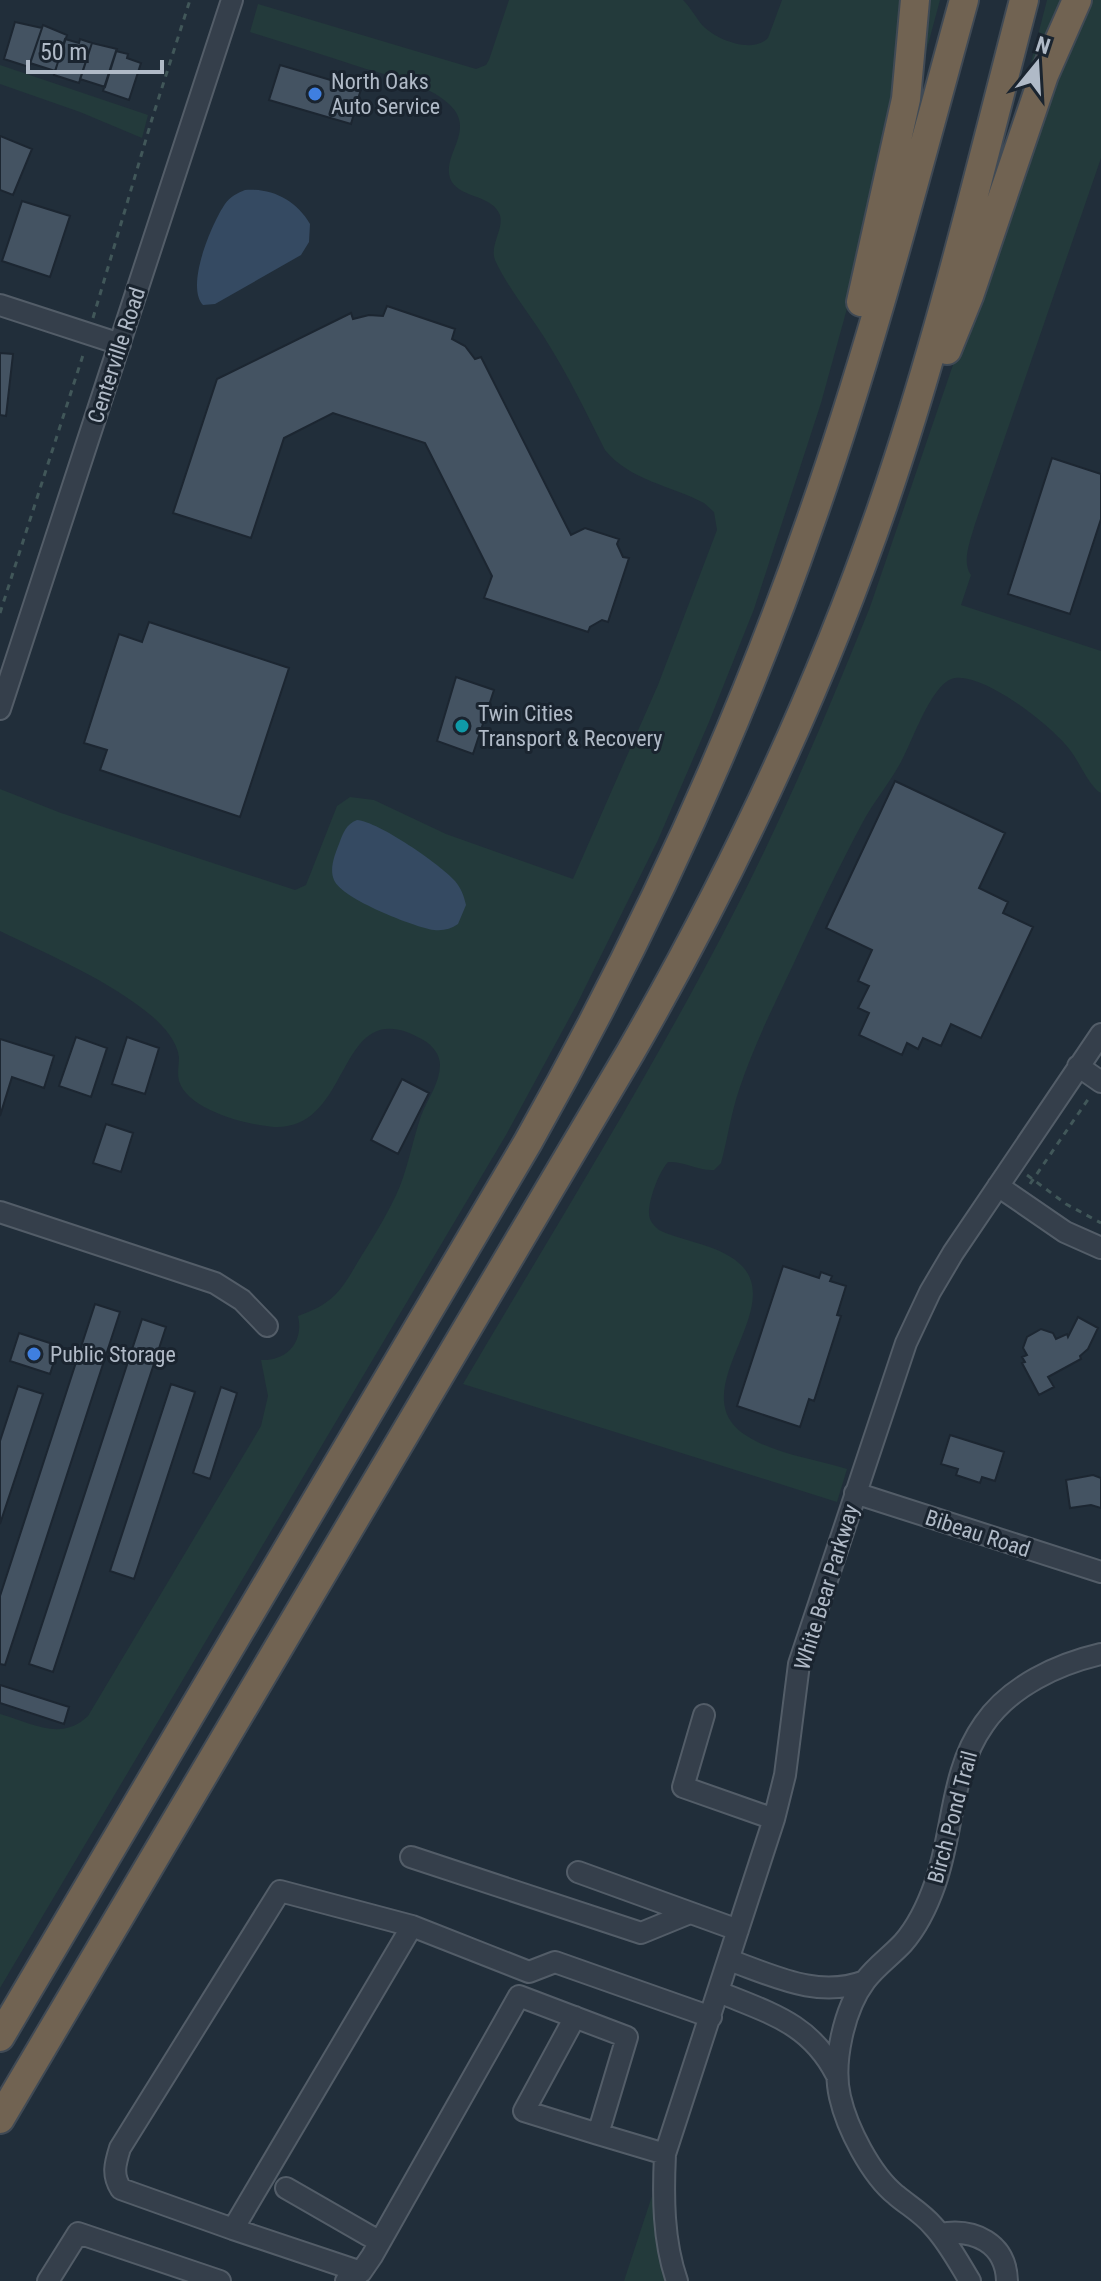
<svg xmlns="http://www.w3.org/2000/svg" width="1101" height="2281" font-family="'Roboto Condensed',sans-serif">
  <rect width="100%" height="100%" fill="#212e3a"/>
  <path fill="#233a3b" d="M509,0H683C691,8 696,18 703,26C717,40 752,54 768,38L782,0H906L901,76L854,283L821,403L754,609L709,722L658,840L577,1004L506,1135L0,1988V1714C32,1723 61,1742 88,1716L261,1426L268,1396L261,1360C287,1361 304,1342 298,1316C312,1311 325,1305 335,1295C346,1284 354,1268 362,1255C376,1233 390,1210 400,1186C409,1163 413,1139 421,1116C427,1100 440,1083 440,1065C440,1055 433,1046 425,1041C334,987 356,1131 274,1127C247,1125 188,1110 179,1081C177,1073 179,1065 179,1057C177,1041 164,1027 153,1017C109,980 51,956 0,931V789L61,813L295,890L306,885L337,806L350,797L374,800L446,834L573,879L658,685L717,530L714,512L704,503C672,486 629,480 605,450C586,412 567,373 544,337C529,313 506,285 495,260C489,244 506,227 499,213C490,194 457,198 450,178C442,154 477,130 449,104C426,83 389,76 360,67C323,55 286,43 250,32L258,4L476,69L486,65L489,60Z
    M923,0H940L926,52L918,51Z
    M1047,0H1067L1035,72L1029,70Z
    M1090,0H1101V158L975,524C971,539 961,562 971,575L961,605L1101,651V793C1090,788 1079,761 1070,750C1052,726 986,674 955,678C932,681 912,743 901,762C890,782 876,799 865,818C839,866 816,915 793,965C774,1005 754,1045 740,1087C731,1112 728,1138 721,1163L714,1170C698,1171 684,1161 668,1162C659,1172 649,1198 649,1213C649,1220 653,1225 659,1230C684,1242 723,1245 743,1267C784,1313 680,1394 747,1436C775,1454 815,1459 847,1469L837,1502L463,1384C553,1231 647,1080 729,922C782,820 827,714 870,607L1051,79Z
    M0,65L148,115L142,138L80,112L0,84Z
    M652,2196L658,2249L665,2281H624Z"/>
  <path fill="#354a62" d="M245,190C272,188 296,200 310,224L309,242L301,255L215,304L203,305C185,286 212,223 225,204C230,197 237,193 245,190Z
    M357,820C379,822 440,864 455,881C461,888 464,896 466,905L458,924C451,929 443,931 434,930C414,927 342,899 334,880C329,869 335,854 339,844C343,833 346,824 357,820Z"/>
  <path fill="#445362" stroke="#1c2631" stroke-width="2" d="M15,22L42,28L29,67L4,59Z
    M43,25L67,35L55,71L30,63Z
    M65,39L79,43L80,39L92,43L79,83L54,75Z
    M92,43L117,49L105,87L80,79Z
    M116,51L128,54L127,58L141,63L129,100L103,91Z
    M280,65L361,89L351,124L269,100Z
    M0,136L32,149L13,195L0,190Z
    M22,201L70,216L50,277L2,261Z
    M387,306L455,329L452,339L465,346L475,359L481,357L571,535L585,528L619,539L617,544L623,557L629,558L608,622L602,620L590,627L588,632L484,598L492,576L425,443L333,413L284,438L251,538L173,513L217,379L351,313L353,319L369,315L383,316Z
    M0,353L13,354L6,416L0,415Z
    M1052,458L1101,474V519L1070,614L1008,594Z
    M149,622L289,668L240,817L100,770L107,750L84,743L119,634L142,642Z
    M456,677L494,690L473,754L437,741Z
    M895,781L1005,833L979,888L1008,902L1003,913L1033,927L981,1038L951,1024L941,1046L923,1038L918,1049L907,1043L902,1055L859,1035L869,1013L858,1008L869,986L858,981L872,950L826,928Z
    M76,1037L107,1048L91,1097L59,1086Z
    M127,1037L159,1048L145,1094L112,1084Z
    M0,1039L54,1056L44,1088L12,1077L0,1116Z
    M402,1079L429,1093L398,1154L371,1140Z
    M106,1124L133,1133L121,1172L93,1163Z
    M783,1266L819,1278L821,1272L832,1276L830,1281L846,1286L837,1315L841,1316L814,1401L809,1399L800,1427L737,1406Z
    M95,1304L120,1312L5,1665L0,1664V1596Z
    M1078,1317L1098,1328L1088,1349L1080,1356L1081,1359L1048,1377L1054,1387L1039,1395L1022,1363L1025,1362L1022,1357L1027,1355L1023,1348L1027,1337L1041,1329L1053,1333L1056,1339L1067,1334L1068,1337Z
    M142,1319L166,1327L53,1672L29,1664Z
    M19,1333L59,1346L50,1374L10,1361Z
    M171,1384L195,1392L134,1579L110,1571Z
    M18,1386L43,1394L0,1524V1441Z
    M221,1387L237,1393L210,1479L193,1473Z
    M950,1435L1004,1452L995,1481L982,1477L980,1483L956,1475L958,1469L941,1464Z
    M1093,1475L1101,1478V1508L1091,1505L1070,1508L1066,1480Z
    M0,1685L69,1707L64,1724L0,1703Z"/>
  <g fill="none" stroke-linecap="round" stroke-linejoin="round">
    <g stroke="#535d68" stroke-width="24">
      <path id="minor" d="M0,305L120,344
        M0,709L232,0
        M1078,1066L1101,1082
        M998,1186L1065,1232L1101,1248
        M0,1212L215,1283L242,1300L267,1326
        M855,1493L1101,1572
        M704,1715L683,1787L774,1819
        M411,1857L641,1933L690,1913
        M578,1872L738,1930
        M729,1960C774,1976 818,1999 865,1981
        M719,1992C769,2013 810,2023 836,2074
        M575,2017L524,2111L598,2134
        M286,2188L380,2242
        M233,2229L121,2189C112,2175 115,2164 120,2148L280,1891L412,1926L529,1972L555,1962L711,2017
        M940,2234C974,2228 1006,2243 1007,2281
        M361,2272L233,2229L412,1926
        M48,2281L78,2233L220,2281
        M346,2281L361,2272L372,2256L519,1996L627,2037L598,2134L665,2154
        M677,2281C663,2241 663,2196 665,2154L774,1819L785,1775L799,1664L906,1343L930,1292L953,1253L1101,1034
        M970,2281C959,2263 948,2242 933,2226C922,2213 909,2206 896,2195C871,2175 847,2128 840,2097C832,2063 844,2009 865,1981C875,1967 891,1956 903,1943C917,1927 928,1904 935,1884C954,1831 950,1772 984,1724C1010,1686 1058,1664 1101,1654"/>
    </g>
    <g stroke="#404a55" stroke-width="32">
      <path id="highway" d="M861,302L906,99L915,0
        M947,350L969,296L1044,75L1077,0
        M0,2037L528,1142C640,943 736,736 811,520C871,350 916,174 964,0
        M0,2119L630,1053C738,865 831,667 898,460C947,309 984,154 1024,0"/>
    </g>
    <path stroke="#415759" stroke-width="3" stroke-dasharray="6 6" stroke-linecap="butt" d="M93,318L152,119L190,0
      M0,613L84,352
      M1027,1175L1066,1204L1101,1223
      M1030,1184L1089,1098"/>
    <use href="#minor" stroke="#353f4b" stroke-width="20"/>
    <use href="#highway" stroke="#716352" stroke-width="28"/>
  </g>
  <g fill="#3f7fe0" stroke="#1a242f" stroke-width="3">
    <circle cx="315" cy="94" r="8"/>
    <circle cx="34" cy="1354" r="8"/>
  </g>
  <circle fill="#0f9aa8" stroke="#1a242f" stroke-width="3" cx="462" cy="726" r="8"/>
  <g text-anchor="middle" stroke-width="6" stroke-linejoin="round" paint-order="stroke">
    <g font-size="22" fill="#b0bac7" stroke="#1a242f" text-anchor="start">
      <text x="331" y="89">North Oaks<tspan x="331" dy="25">Auto Service</tspan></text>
      <text x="478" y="721">Twin Cities<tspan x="478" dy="25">Transport &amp; Recovery</tspan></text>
      <text x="50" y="1362">Public Storage</text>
    </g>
    <g font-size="22" fill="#b0bac7" stroke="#1a242f">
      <text transform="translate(116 355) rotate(-72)" y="8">Centerville Road</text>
      <text transform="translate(978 1533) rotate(18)" y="8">Bibeau Road</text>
      <text transform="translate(826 1587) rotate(-73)" y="8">White Bear Parkway</text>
      <text transform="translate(952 1817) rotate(-75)" y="8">Birch Pond Trail</text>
    </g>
  </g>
  <g transform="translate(1037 64) rotate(18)" stroke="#1a242f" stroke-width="6" paint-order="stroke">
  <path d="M0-6L14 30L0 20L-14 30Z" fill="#b0bac7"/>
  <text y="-12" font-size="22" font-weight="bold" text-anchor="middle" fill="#b0bac7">N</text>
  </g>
  <path d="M28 60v12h134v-12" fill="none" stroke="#b0bac7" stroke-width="4"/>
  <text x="40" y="60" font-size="24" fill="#b0bac7" stroke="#1a242f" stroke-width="6" paint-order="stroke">50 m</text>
</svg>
